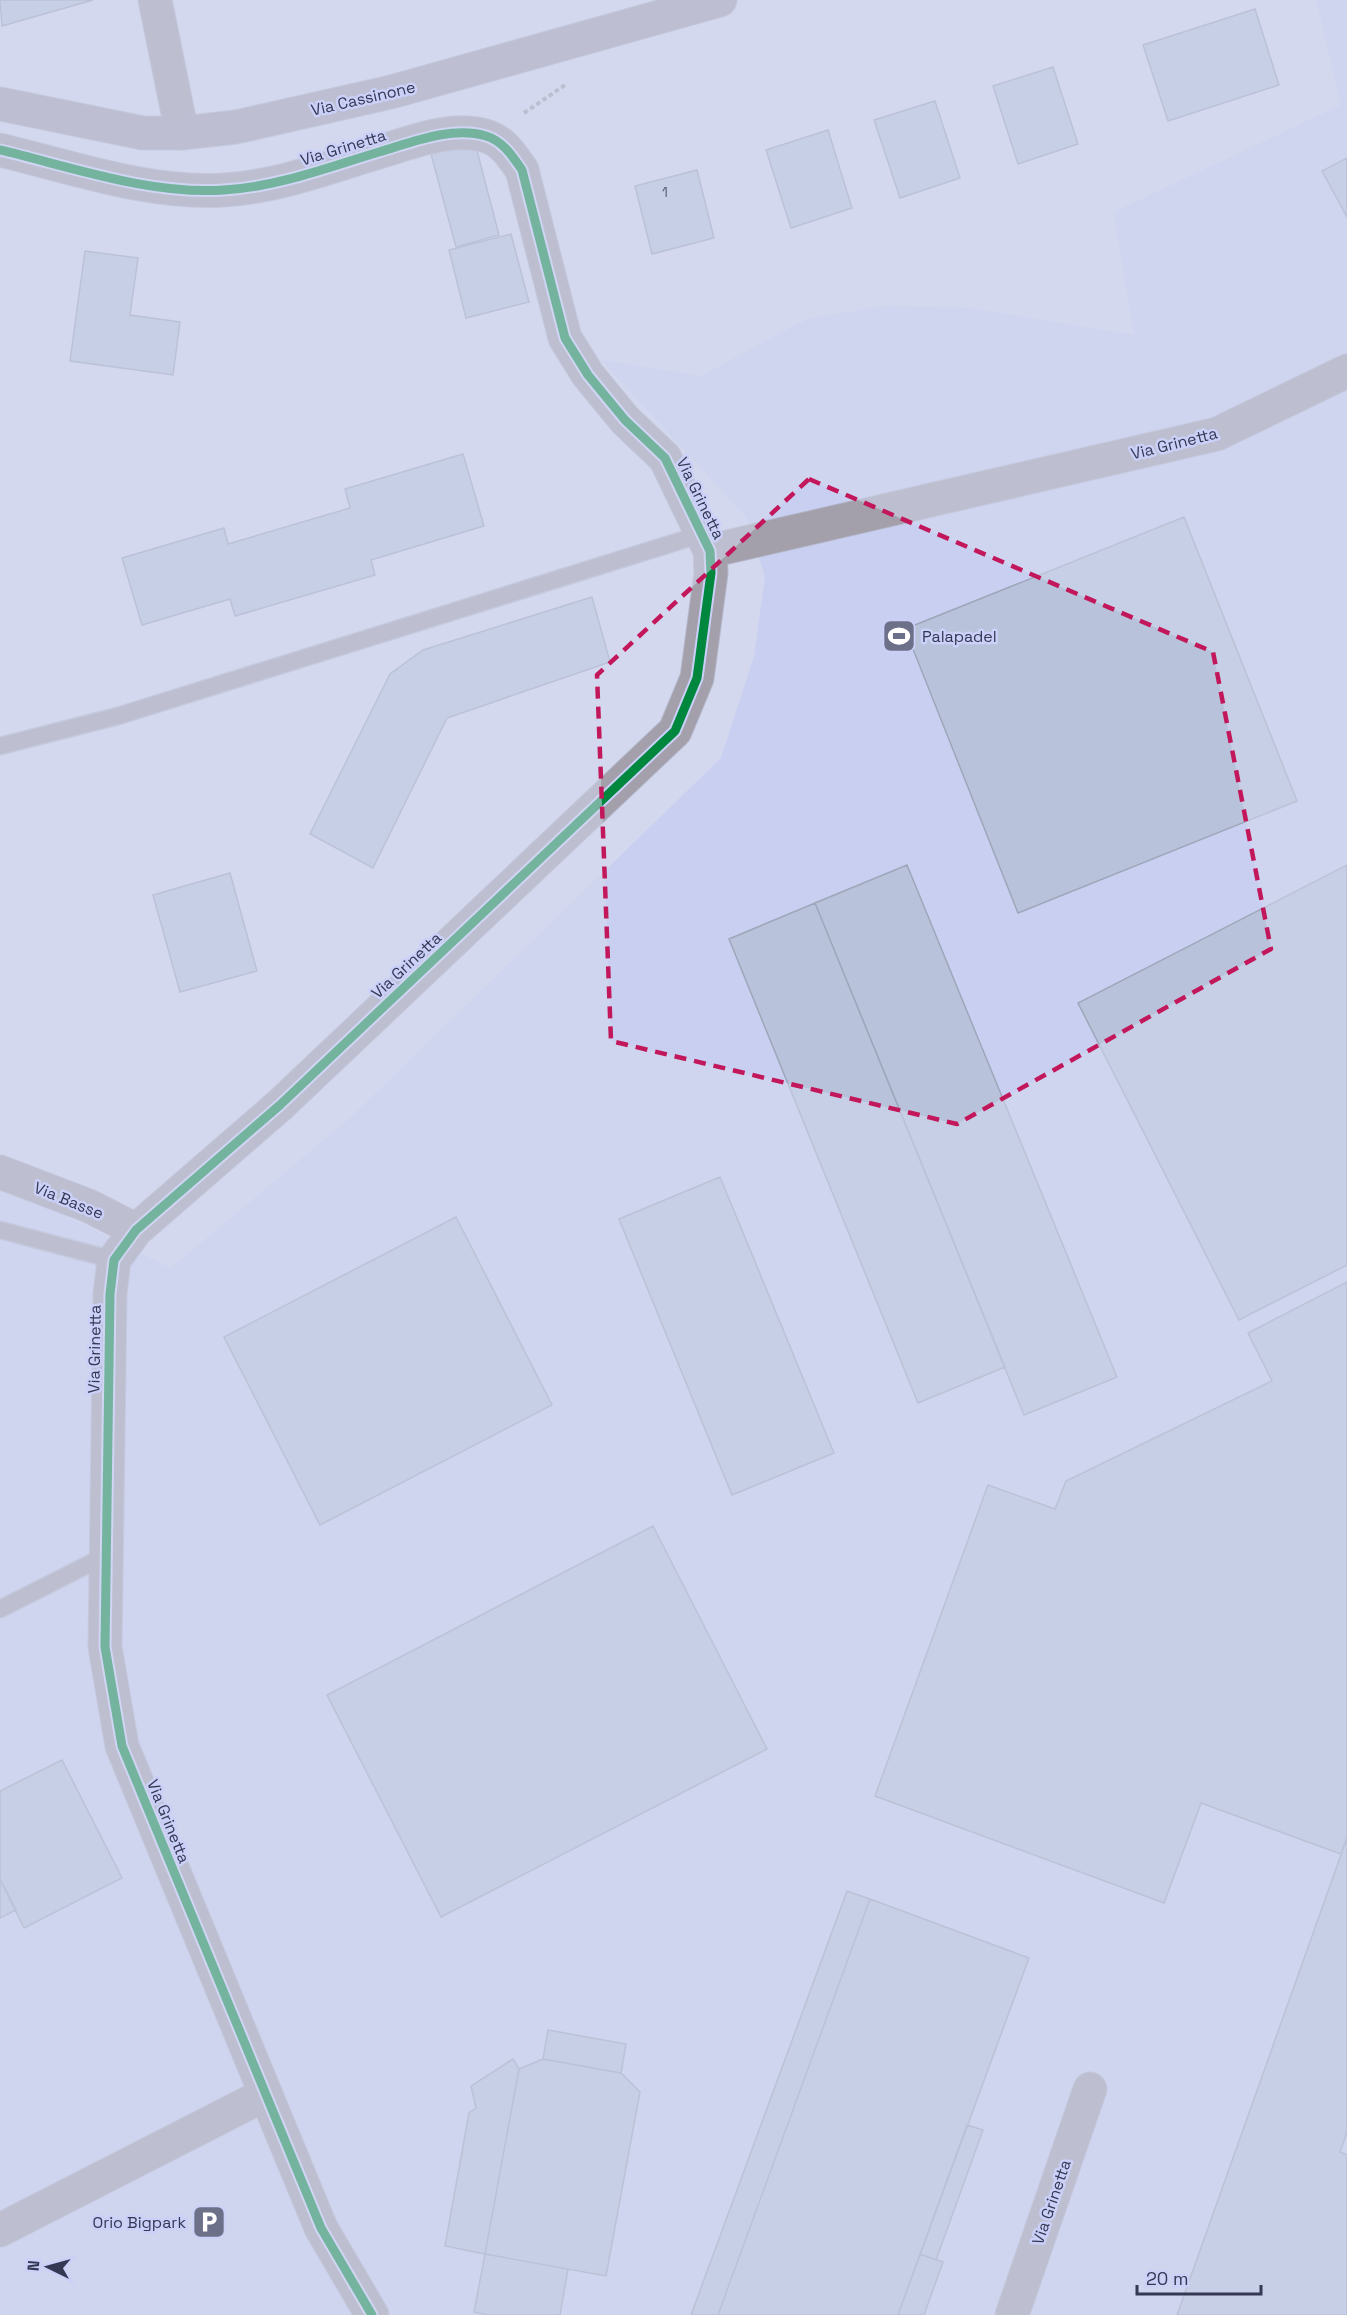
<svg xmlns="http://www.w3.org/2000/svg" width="1347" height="2315" font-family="'Space Grotesk',sans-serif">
  <rect width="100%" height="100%" fill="#d4d8ee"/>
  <path fill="#c9cff0" d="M1316,0H1347V2315H0V1187L47,1207L171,1268L350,1118L721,758L754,656L765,577L746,517L601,360L701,376L807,319L884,306L969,308L1134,335L1114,212L1341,105Z"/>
  <path fill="#b8c3db" stroke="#9ea6ba" stroke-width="1.5" d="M0,0H93L2,26Z
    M1255,9L1279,85L1168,121L1143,45Z
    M1053,67L1078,144L1018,164L993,86Z
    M935,101L960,178L900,198L874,120Z
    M828,130L852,208L791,228L766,150Z
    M475,143L499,235L456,247L431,154Z
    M1347,158V217L1322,171Z
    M697,170L714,238L652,254L635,186Z
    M511,234L529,302L466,318L449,250Z
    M85,251L138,258L130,315L180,322L173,375L70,361Z
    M463,454L484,526L371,560L375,575L235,616L230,599L142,625L122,558L224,528L228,544L350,508L345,489Z
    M1184,517L1297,801L1018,913L905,629Z
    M592,597L610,662L447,718L373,868L310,834L390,674L423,650Z
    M907,865L1117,1377L1024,1415L815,903Z
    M1347,865V1265L1239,1320L1078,1003Z
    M230,873L257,971L180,992L153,895Z
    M815,903L1005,1367L918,1403L729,939Z
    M720,1177L834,1453L732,1495L619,1219Z
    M456,1217L552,1405L320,1525L224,1337Z
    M1347,1282V1837L1341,1854L1201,1803L1164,1903L875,1796L988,1485L1055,1509L1066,1481L1272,1381L1248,1333Z
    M653,1526L767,1749L441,1917L327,1695Z
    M62,1760L122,1878L24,1928L0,1879V1791Z
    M1347,1838V2132L1340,2152L1347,2155V2315H1177Z
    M0,1879L16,1910L0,1918Z
    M847,1891L870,1899L718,2315H691Z
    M870,1899L1029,1958L898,2315H718Z
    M548,2030L626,2044L621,2073L543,2059Z
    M513,2059L519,2069L485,2254L445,2246L469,2113L476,2108L471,2086Z
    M543,2059L621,2073L640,2092L606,2276L485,2254L519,2069Z
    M967,2125L983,2130L936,2260L920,2254Z
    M485,2254L568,2269L560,2315H488L474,2312Z
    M920,2254L943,2262L924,2315H898Z"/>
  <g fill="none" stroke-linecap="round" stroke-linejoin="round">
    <g stroke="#b3b6ca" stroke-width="19">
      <path id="service" d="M0,746L118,716L702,534
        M0,1230L114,1260
        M0,1609L107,1555"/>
    </g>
    <g stroke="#b3b6ca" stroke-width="35">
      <path id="minor" d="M155,0L182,133
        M0,150C72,167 150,195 224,190C277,187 329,167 379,152C413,142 451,126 486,136C503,141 513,157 522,170L565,338L588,375L625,420L665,458L710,551L711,573L697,678L675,731L280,1105L136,1230L114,1260L110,1294L105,1647L122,1746L321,2228L372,2315
        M710,551L1217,434L1347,371
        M0,1172L89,1206L136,1230
        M0,2230L266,2094
        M1012,2315L1090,2089"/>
    </g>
    <g stroke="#b3b6ca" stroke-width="35">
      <path id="secondary" d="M0,104L143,133H182L236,127L391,92L720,0"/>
    </g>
    <path stroke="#a2a0ad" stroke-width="4" stroke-dasharray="4.5 3" stroke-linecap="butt" d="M524,113L565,85"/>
    <use href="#service" stroke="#a39fab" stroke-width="16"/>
    <use href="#minor" stroke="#a39fab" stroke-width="33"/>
    <use href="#secondary" stroke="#a29ead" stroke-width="33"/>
    <g stroke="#cad0f8" stroke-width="13">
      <path id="cycleway" d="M0,150C72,167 150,195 224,190C277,187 329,167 379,152C413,142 451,126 486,136C503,141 513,157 522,170L565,338L588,375L625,420L665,458L710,551L711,573L697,678L675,731L280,1105L136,1230L114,1260L110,1294L105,1647L122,1746L321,2228L372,2315"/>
    </g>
    <use href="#cycleway" stroke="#00873e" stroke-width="9"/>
  </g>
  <path d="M0 0H1347V2315H0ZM809,479L1213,652L1271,949L957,1124L611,1041L597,675Z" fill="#d4d8ee" fill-opacity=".55" fill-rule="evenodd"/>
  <path fill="none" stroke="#c2185b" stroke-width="4.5" stroke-dasharray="12 8" stroke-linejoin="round" d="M809,479L1213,652L1271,949L957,1124L611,1041L597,675Z"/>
  <defs>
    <g id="stadium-square" transform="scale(1.725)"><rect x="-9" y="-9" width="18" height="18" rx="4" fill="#6d7089" stroke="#cad0f8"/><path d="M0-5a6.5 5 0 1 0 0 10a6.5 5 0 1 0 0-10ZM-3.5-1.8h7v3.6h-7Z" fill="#fff"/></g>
    <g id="parking-square" transform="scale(1.725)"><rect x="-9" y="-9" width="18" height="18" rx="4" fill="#6d7089" stroke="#cad0f8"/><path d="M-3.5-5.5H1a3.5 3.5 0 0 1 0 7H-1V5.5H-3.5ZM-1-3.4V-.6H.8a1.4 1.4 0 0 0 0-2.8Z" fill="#fff"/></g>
  </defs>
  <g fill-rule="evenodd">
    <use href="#stadium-square" x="899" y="636"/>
    <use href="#parking-square" x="209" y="2222"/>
  </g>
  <g text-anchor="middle" stroke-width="5" stroke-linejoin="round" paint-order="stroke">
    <g font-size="14" fill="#575c76">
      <text x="665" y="197">1</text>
    </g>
    <g font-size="16" fill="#353853" stroke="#cad0f8">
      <text transform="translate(363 98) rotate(-13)" y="6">Via Cassinone</text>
      <text transform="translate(343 147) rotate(-17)" y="6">Via Grinetta</text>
      <text transform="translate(1174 443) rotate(-14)" y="6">Via Grinetta</text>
      <text transform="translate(701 498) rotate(64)" y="6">Via Grinetta</text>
      <text transform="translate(406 965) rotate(-43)" y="6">Via Grinetta</text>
      <text transform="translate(69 1200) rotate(22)" y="6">Via Basse</text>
      <text transform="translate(94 1349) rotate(-89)" y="6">Via Grinetta</text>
      <text transform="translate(169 1821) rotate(68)" y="6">Via Grinetta</text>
      <text transform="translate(1051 2202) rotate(-71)" y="6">Via Grinetta</text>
    </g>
    <g font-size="16" fill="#353853" stroke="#cad0f8" text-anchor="start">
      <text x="922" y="642">Palapadel</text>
      <text x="186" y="2228" text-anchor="end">Orio Bigpark</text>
    </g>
  </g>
  <g transform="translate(48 2267) rotate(275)" stroke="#cad0f8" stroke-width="4.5" paint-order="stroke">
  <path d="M0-4.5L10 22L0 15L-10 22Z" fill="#353853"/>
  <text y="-9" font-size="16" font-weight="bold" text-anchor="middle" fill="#353853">N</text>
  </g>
  <path d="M1137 2285v9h124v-9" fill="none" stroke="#353853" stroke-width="3"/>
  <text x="1146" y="2285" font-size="18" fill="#353853" stroke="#cad0f8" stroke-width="4.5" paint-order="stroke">20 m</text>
</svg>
